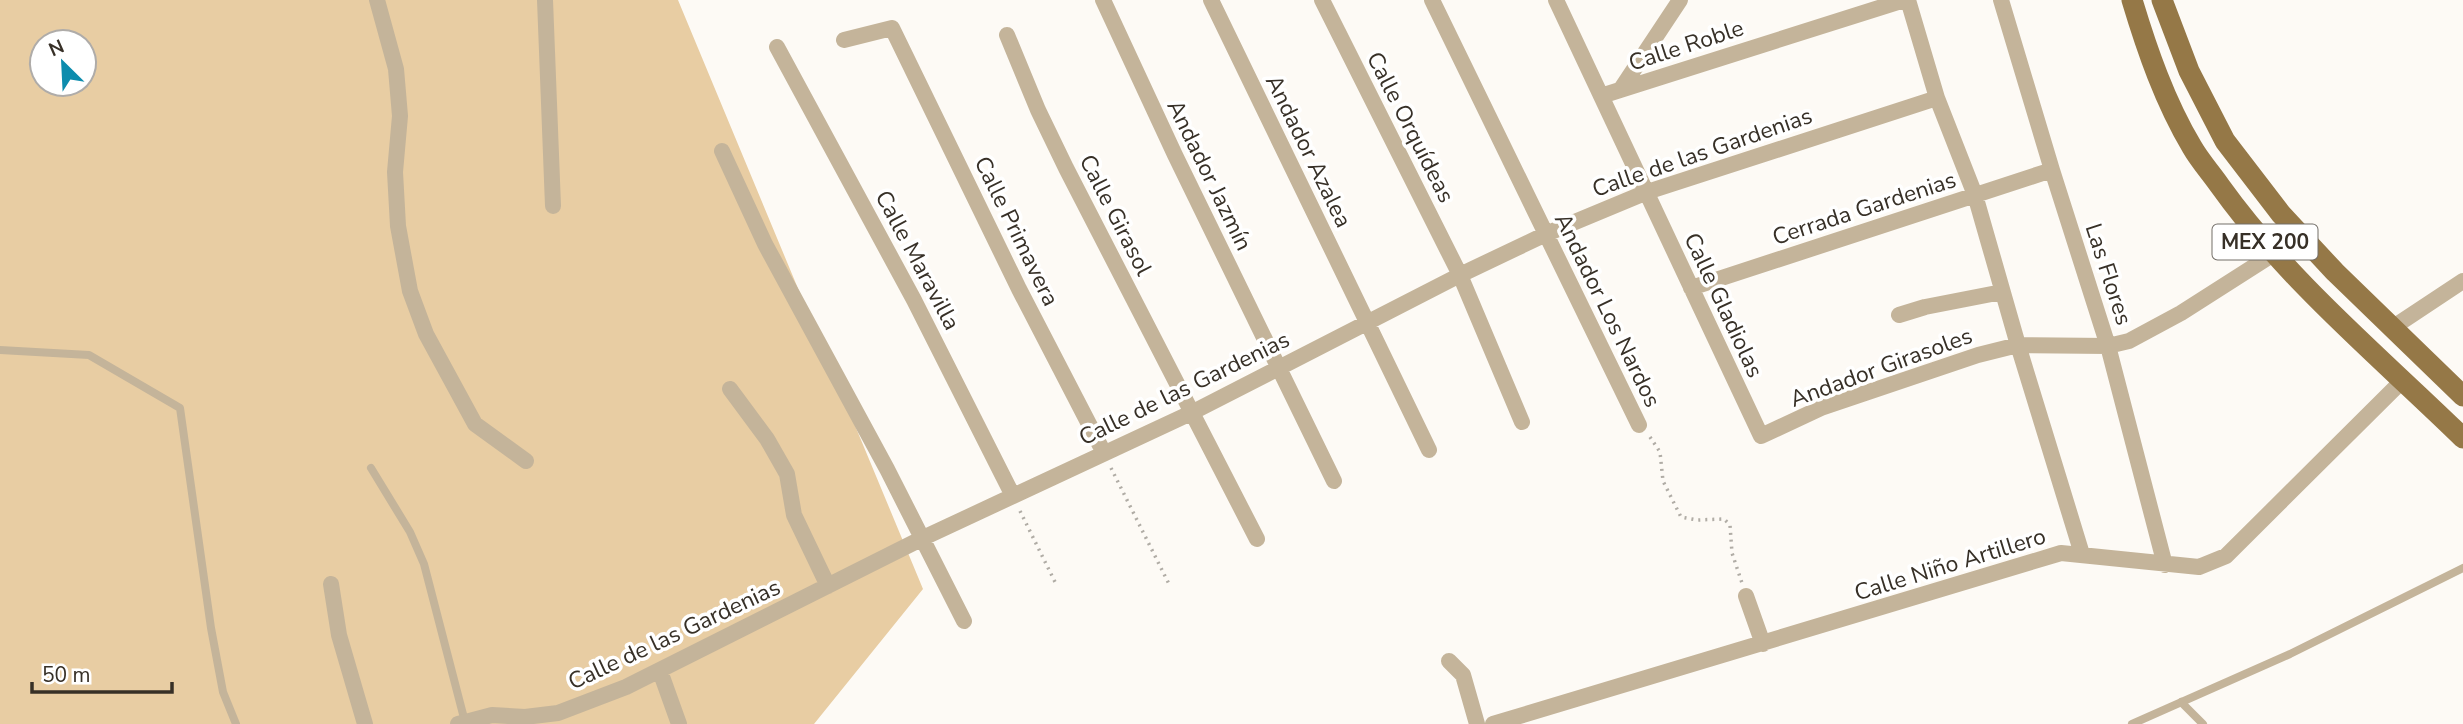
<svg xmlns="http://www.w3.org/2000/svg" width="2463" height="724" font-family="'Nunito Sans',sans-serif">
  <rect width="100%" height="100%" fill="#fdfaf5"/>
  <path fill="#e8cda3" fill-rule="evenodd" d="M0,0H678L923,589L814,724H0ZM42,42H84V84H42Z"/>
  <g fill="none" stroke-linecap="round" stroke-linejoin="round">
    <path stroke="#b0aca5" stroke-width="3.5" stroke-dasharray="2 5" stroke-linecap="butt" d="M1650,437L1660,452L1663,481L1681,517L1697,520L1724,519L1730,525L1732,553L1742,583
      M1111,468L1169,584
      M1020,511L1056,584"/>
    <path stroke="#c4b49a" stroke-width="8" d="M0,350L89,355L180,408L211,628L223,692L236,724
      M371,468L410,532L424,564L465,722
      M2181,702L2203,724
      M2132,724L2290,654L2463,568"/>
    <path stroke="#c4b49a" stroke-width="16" d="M377,0L396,69L400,116L395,172L398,226L410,291L426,334L475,424L526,461
      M545,0L553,206
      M1103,0L1175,155L1334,481
      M1211,0L1429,450
      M1322,0L1460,275L1522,422
      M1432,0L1639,425
      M1556,0L1761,436L1821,408L1978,355L2018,345L2108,346L2129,341L2181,313L2275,253
      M1908,0L1937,98L1975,195L2018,345L2082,554
      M2001,0L2052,170L2108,346L2165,565
      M1007,35L1038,110L1066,168L1257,539
      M844,40L892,28L1019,289L1104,453
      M777,47L914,300L1013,496
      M1621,89L1680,0
      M1601,96L1904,0
      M722,151L765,244L887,469L964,621
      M1691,288L2052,170
      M1899,315L1925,307L2002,292
      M2392,328L2463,281
      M730,389L767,439L787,474L794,515L828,586
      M331,584L339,635L365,724
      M1746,596L1763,644
      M1449,661L1463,675L1477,724
      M660,671L679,724
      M458,724L492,715L525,717L558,713L626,687L923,538L1191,413L1460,275L1546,234L1647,192L1937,98
      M1493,724L2061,553L2199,567L2226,556L2403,380"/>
    <path stroke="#957847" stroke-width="21" d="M2132,0C2147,50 2165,102 2192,147C2200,161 2211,173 2220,186C2288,281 2380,357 2463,438
      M2162,0L2189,71L2225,141L2281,214L2335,272L2463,396"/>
  </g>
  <g text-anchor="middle" stroke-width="7" stroke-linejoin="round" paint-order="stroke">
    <rect fill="#fff" stroke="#736e68" stroke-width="2" x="2212.5" y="224.5" width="105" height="35" rx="5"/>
    <g font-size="21" font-weight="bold" fill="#373027">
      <text x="2265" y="249">MEX 200</text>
    </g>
    <g font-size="23" fill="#373027" stroke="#fff">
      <text transform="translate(1686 45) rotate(-18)" y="8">Calle Roble</text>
      <text transform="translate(1411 127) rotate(63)" y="8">Calle Orquídeas</text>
      <text transform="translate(1309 151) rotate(64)" y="8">Andador Azalea</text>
      <text transform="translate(1702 152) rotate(-19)" y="8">Calle de las Gardenias</text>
      <text transform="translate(1210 175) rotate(64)" y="8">Andador Jazmín</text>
      <text transform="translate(1864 208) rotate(-18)" y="8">Cerrada Gardenias</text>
      <text transform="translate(1116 215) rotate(63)" y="8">Calle Girasol</text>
      <text transform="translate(1017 231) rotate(64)" y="8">Calle Primavera</text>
      <text transform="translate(918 260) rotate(62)" y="8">Calle Maravilla</text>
      <text transform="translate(2109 274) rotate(72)" y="8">Las Flores</text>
      <text transform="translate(1724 305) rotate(65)" y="8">Calle Gladiolas</text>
      <text transform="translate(1608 310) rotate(64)" y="8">Andador Los Nardos</text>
      <text transform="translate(1881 367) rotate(-20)" y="8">Andador Girasoles</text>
      <text transform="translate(1184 388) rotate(-26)" y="8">Calle de las Gardenias</text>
      <text transform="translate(1950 564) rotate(-17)" y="8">Calle Niño Artillero</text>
      <text transform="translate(674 634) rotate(-25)" y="8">Calle de las Gardenias</text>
    </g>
  </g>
  <g transform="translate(63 63) rotate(336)"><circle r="33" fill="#ffffff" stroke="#afaca9" stroke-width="2"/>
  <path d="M0-5L12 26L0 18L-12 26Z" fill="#0d8cad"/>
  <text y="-10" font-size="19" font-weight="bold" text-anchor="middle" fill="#373027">N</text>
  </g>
  <path d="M32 682v10h140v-10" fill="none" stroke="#373027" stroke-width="3.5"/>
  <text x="42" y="682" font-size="21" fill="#373027" stroke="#ffffff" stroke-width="5" paint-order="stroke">50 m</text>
</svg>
